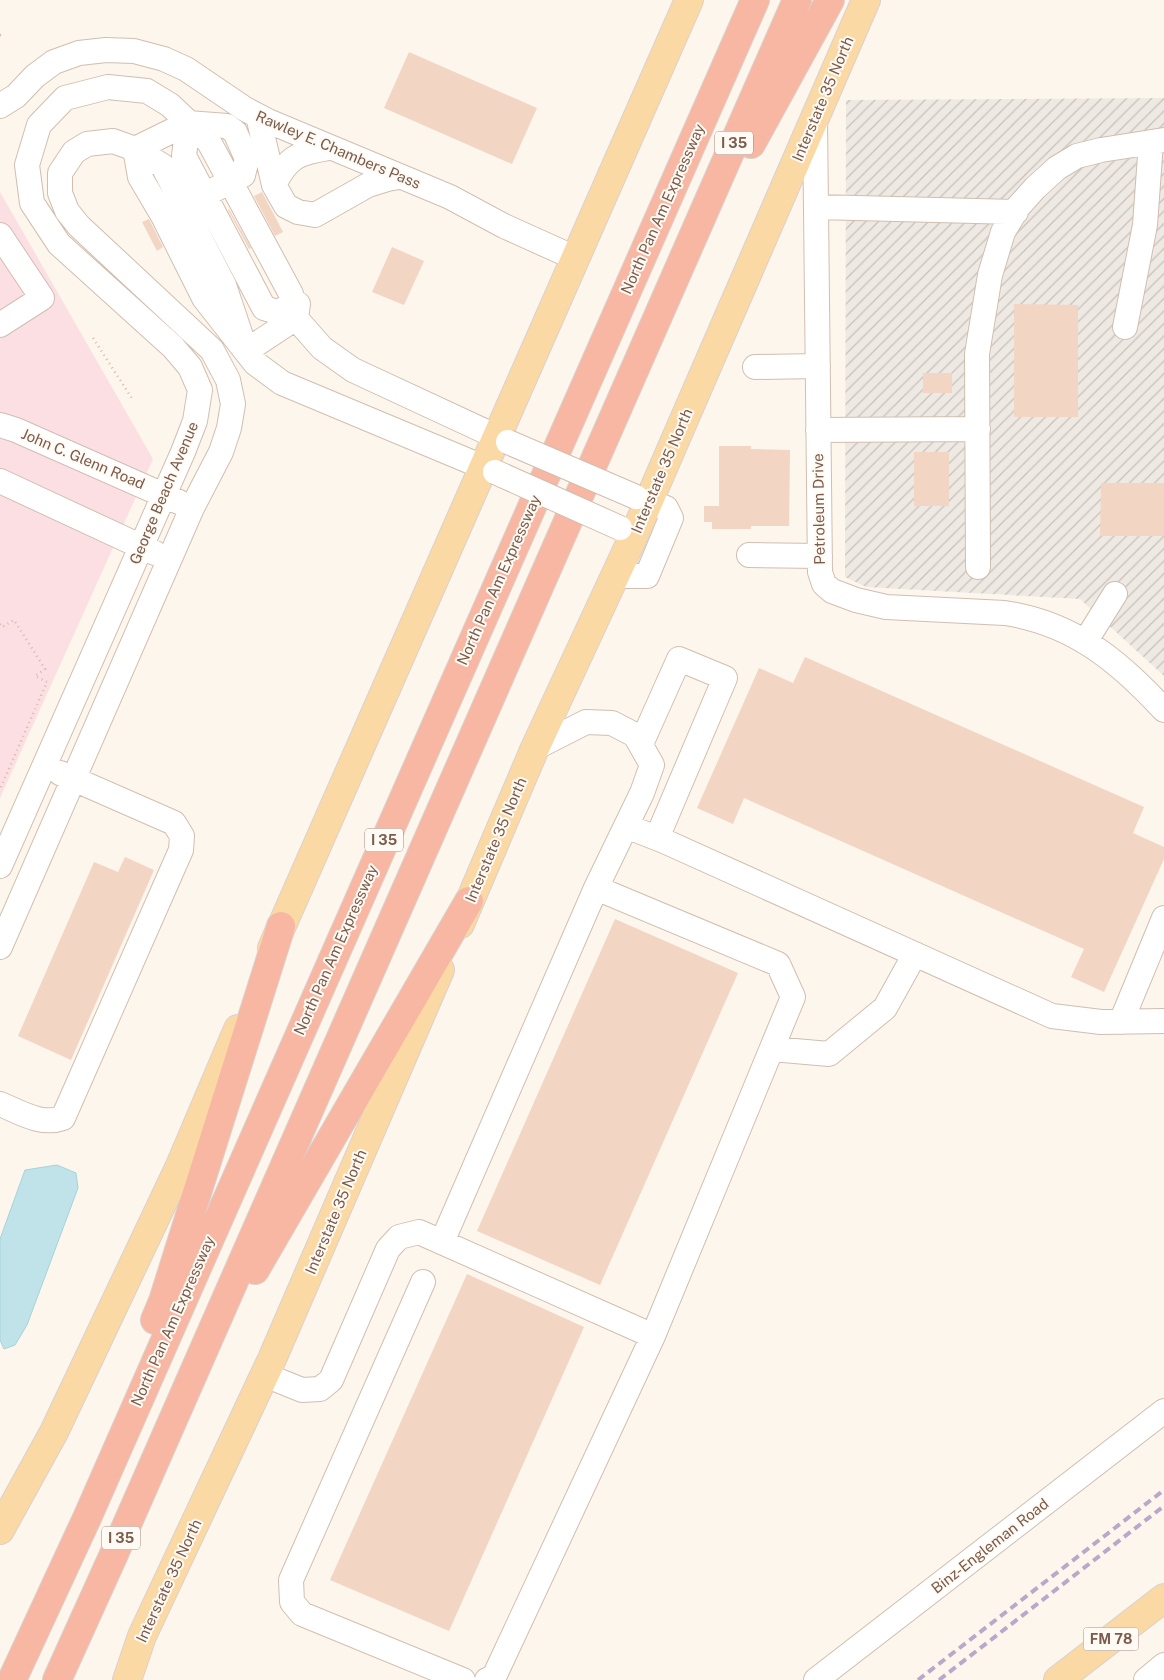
<svg xmlns="http://www.w3.org/2000/svg" width="1164" height="1680" font-family="'Public Sans',sans-serif">
  <defs>
    <pattern id="industrial-furrows" width="10" height="10" patternUnits="userSpaceOnUse" patternTransform="scale(1.25)"><rect width="10" height="10" fill="#efe9e4"/><path d="M-1 1l2-2M0 10L10 0M9 11l2-2" fill="none" stroke="#c7c0bb"/></pattern>
  </defs>
  <rect width="100%" height="100%" fill="#fdf6ec"/>
  <path fill="url(#industrial-furrows)" d="M1164,98V676L1080,599L866,587L845,577L846,100Z"/>
  <path fill="#fbdfe3" d="M0,192L153,459L0,798Z"/>
  <path fill="#bfe3e8" stroke="#a5d3da" d="M57,1165L76,1173L78,1188L27,1325L15,1345L4,1349L0,1340V1239L25,1170Z"/>
  <path fill="#f3d5c3" d="M409,52L537,108L512,164L384,108Z
    M262,192L283,232L275,236L254,196Z
    M229,209L251,248L249,249L228,210Z
    M149,219L163,247L157,251L142,222Z
    M392,247L424,261L404,305L372,292Z
    M1014,304L1078,305V417H1014Z
    M923,373H952V393H923Z
    M719,446H751V449L790,450L789,526H751V529H712V522H704V506H719Z
    M914,452H949V506H914Z
    M1101,483H1164V536H1100Z
    M805,657L1144,807L1133,833L1164,847V859L1104,992L1071,977L1084,949L744,798L733,824L697,808L759,668L793,683Z
    M125,857L154,870L71,1060L18,1036L94,862L118,872Z
    M615,919L738,973L600,1285L477,1231Z
    M467,1274L584,1327L449,1631L330,1580Z"/>
  <g fill="none" stroke-linecap="round" stroke-linejoin="round">
    <g stroke="#d1beb0" stroke-width="26">
      <path id="minor" d="M0,106L16,96L35,76L54,62L79,53L106,50L134,51L164,59L186,69L245,109L268,121L450,197L504,226L575,258
        M258,116L274,185L286,206L298,212L315,215L368,185L387,179L399,177
        M815,119L820,572L824,584L832,591L856,600L886,607L1005,613C1073,623 1119,661 1164,710
        M188,123L184,156L264,308L296,318
        M135,149L140,177L163,216L204,298L255,363L282,383L495,472
        M135,149L188,123L227,126L235,132L247,159L243,175L169,213
        M274,185C288,156 299,153 329,148
        M816,207L1016,212
        M0,235L42,298L0,325
        M285,308L300,323L322,348L353,370L508,442
        M1125,327L1145,225L1151,142
        M246,351L296,318L298,304
        M755,367L818,366
        M0,425L16,430L179,502
        M818,430L978,429
        M0,481L155,553
        M749,555L820,556
        M978,567L977,354L990,275L1003,232L1018,207L1035,188L1057,168L1077,156L1101,150L1164,140
        M615,576H647L671,518L666,508L636,497
        M1085,642L1115,594
        M641,744L679,659L725,678L657,838
        M535,748L586,722L612,723L635,735L652,765L642,793L626,826L664,841L1052,1016L1101,1022L1164,1021
        M0,866L183,452L195,421L200,390L190,367L173,347L59,244L32,203L27,165L39,125L65,98L108,87L147,91L170,105L209,142L291,294L296,318
        M596,888L626,826
        M0,947L192,508L221,452L229,428L233,404L228,380L212,350L79,226L67,211L60,193V173L74,152L87,144L113,141L135,149L163,166L224,285L246,351
        M1121,1022L1164,918
        M772,1049L829,1054L885,1008L915,954
        M0,1104C20,1112 41,1126 63,1118L181,850L182,836L174,823L60,773
        M423,1282L291,1580L292,1602L302,1614L463,1680
        M265,1375L302,1390L320,1389L331,1380L388,1249L399,1237L419,1232L653,1336L793,997L778,964L596,888L442,1242
        M487,1680L494,1677L653,1336
        M816,1680L1164,1411
        M1146,1680L1164,1665"/>
    </g>
    <g stroke="#dad1cd" stroke-width="30">
      <path id="major" d="M460,924L535,748L634,535L866,0
        M272,948L689,0
        M0,1530L54,1432L179,1168L238,1029
        M127,1680L142,1636L272,1359L440,970
        M1058,1680L1164,1598"/>
    </g>
    <g stroke="#dad1cd" stroke-width="30">
      <path id="highway" d="M751,144L830,0
        M255,1270L469,901
        M155,1320L163,1301L281,926
        M12,1680L87,1518L755,0
        M57,1680L114,1554L797,0"/>
    </g>
    <path stroke="#d9b8a5" stroke-width="2.5" stroke-dasharray="1 4" stroke-linecap="butt" d="M0,35L4,36
      M93,338L133,400
      M0,624L2,627L14,620L45,669L35,676L47,682L0,789"/>
    <use href="#minor" stroke="#fff" stroke-width="24"/>
    <use href="#major" stroke="#fbd9a5" stroke-width="28"/>
    <use href="#highway" stroke="#f7b7a3" stroke-width="28"/>
    <path stroke="#b9a8c9" stroke-width="4" stroke-dasharray="8 5" stroke-linecap="butt" d="M918,1680L1164,1490
      M939,1680L1164,1506"/>
    <g stroke="#d1beb0" stroke-width="26" stroke-linecap="butt">
      <path id="minor-bridge" d="M508,442L636,497
        M495,472L620,528"/>
    </g>
    <use href="#minor-bridge" stroke="#fff" stroke-width="24"/>
  </g>
  <g text-anchor="middle" stroke-width="4" stroke-linejoin="round" paint-order="stroke">
    <g fill="#fffaf3" stroke="#a28b7f" stroke-width="1">
      <rect x="715" y="131.5" width="38" height="23" rx="4"/>
      <rect x="365" y="828.5" width="38" height="23" rx="4"/>
      <rect x="102" y="1526.5" width="38" height="23" rx="4"/>
      <rect x="1083.5" y="1627.5" width="55" height="23" rx="4"/>
    </g>
    <g font-size="14" font-weight="bold" fill="#7a5c4d">
      <text x="734" y="148">I 35</text>
      <text x="384" y="845">I 35</text>
      <text x="121" y="1543">I 35</text>
      <text x="1111" y="1644">FM 78</text>
    </g>
    <g font-size="15" fill="#7a5c4d" stroke="#fffaf3">
      <text transform="translate(823 99) rotate(-67)" y="5">Interstate 35 North</text>
      <text transform="translate(338 150) rotate(23)" y="5">Rawley E. Chambers Pass</text>
      <text transform="translate(663 209) rotate(-66)" y="5">North Pan Am Expressway</text>
      <text transform="translate(83 459) rotate(23)" y="5">John C. Glenn Road</text>
      <text transform="translate(662 471) rotate(-67)" y="5">Interstate 35 North</text>
      <text transform="translate(164 493) rotate(-67)" y="5">George Beach Avenue</text>
      <text transform="translate(819 509) rotate(-91)" y="5">Petroleum Drive</text>
      <text transform="translate(499 580) rotate(-66)" y="5">North Pan Am Expressway</text>
      <text transform="translate(496 840) rotate(-67)" y="5">Interstate 35 North</text>
      <text transform="translate(336 950) rotate(-66)" y="5">North Pan Am Expressway</text>
      <text transform="translate(336 1212) rotate(-67)" y="5">Interstate 35 North</text>
      <text transform="translate(173 1321) rotate(-66)" y="5">North Pan Am Expressway</text>
      <text transform="translate(990 1546) rotate(-38)" y="5">Binz-Engleman Road</text>
      <text transform="translate(169 1581) rotate(-65)" y="5">Interstate 35 North</text>
    </g>
  </g>
</svg>
